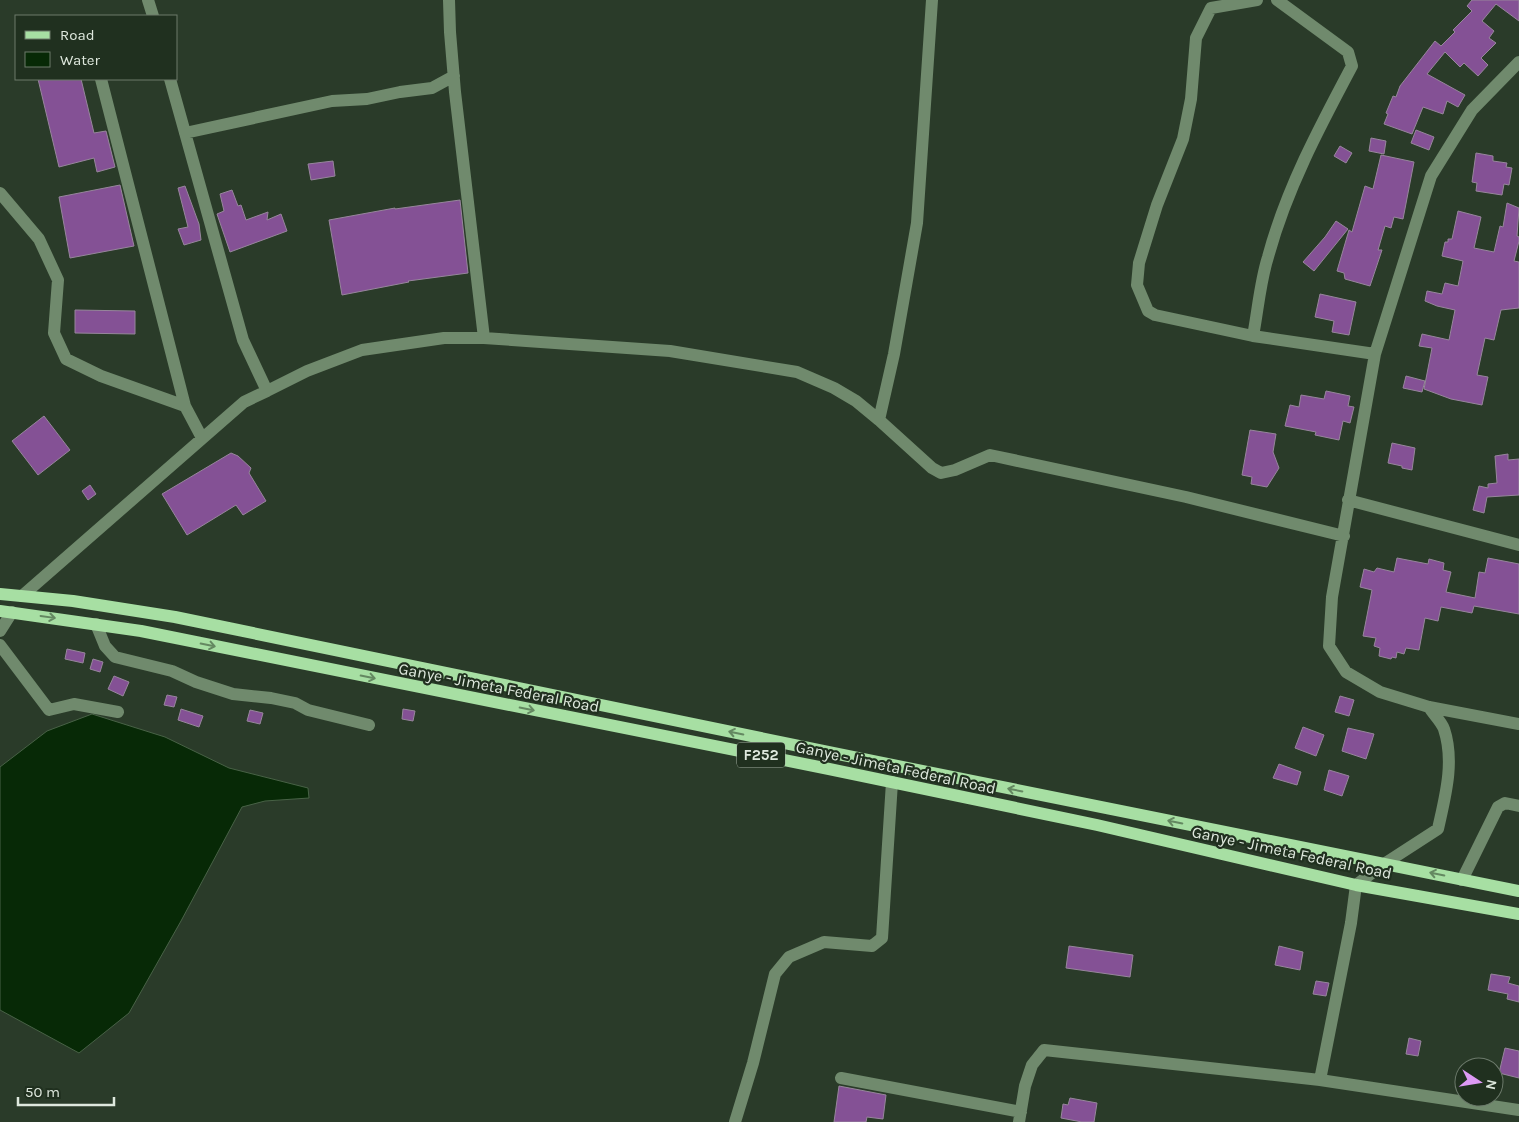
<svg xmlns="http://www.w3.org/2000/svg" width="1519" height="1122" font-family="Karla,sans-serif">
  <rect width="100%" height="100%" fill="#2a3b29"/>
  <path fill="#072906" stroke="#486246" d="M92,714L165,737L229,768L308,788L309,798L265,801L242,807L181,921L129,1013L79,1053L0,1010V767L47,731Z"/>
  <path fill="#845195" stroke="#97869c" d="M1472,0H1519V21L1496,4L1482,21L1494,31L1489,38L1496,43L1481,58L1488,65L1478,76L1464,63L1460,67L1445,52L1427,74L1465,95L1458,107L1447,101L1443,114L1423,107L1412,134L1384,124L1388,114L1386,113L1393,96L1396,97L1400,86L1435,41L1441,46L1455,32L1453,30L1472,11L1467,6Z
    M38,79H81L94,133L106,131L115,167L97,172L94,158L59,167Z
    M1416,130L1434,137L1429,150L1411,143Z
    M1371,138L1386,141L1384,154L1369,151Z
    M1340,146L1352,153L1346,163L1334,156Z
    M1476,153L1493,156V161L1507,163L1506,167L1512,168L1509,185L1504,184L1502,195L1476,191L1477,183L1472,182Z
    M1381,155L1414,162L1403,219L1394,217L1391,228L1385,226L1378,250H1382L1370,286L1345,279L1344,273L1337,271L1349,230L1352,232L1365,186L1373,189Z
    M333,161L335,176L311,180L308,164Z
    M120,185L134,246L70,258L59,197Z
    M185,186L199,224L201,240L184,245L178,229L188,227L178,188Z
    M232,190L238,206L241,205L246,220L268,212L267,220L281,214L287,231L230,252L217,214L224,211L220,194Z
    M460,200L468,273L408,281L409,282L342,295L329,220L395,208V209Z
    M1507,203L1519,208L1517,236L1519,237V241L1514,261L1519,262V308L1501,310L1494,340L1485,338L1477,375L1488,377L1482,405L1451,399L1424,389L1432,348L1419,346L1422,334L1449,340L1455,310L1437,306L1425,301L1427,291L1442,294L1445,283L1458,286L1463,261L1442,256L1445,242H1448V239H1452L1458,211L1481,217L1474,248L1494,252L1500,226L1503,227Z
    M1336,221L1348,229L1314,271L1303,262L1325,237Z
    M1320,294L1356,302L1349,335L1332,332L1334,321L1315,317Z
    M75,310L135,311V334L75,333Z
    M1406,376L1425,381L1422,392L1403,388Z
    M1326,391L1350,396L1348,406L1354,407L1350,423L1343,421L1339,440L1315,435L1316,432L1285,426L1290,405L1299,407L1301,395L1324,399Z
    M44,416L70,450L38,475L12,441Z
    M1250,430L1276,434L1273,452L1279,468L1267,487L1251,484L1252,477L1242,475Z
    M1392,443L1415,448L1412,470L1402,468V466L1388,463Z
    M231,453L238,456L251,468L249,473L266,501L243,515L236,505L187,535L162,494Z
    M1508,454V460L1519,459V495L1487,497L1484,513L1473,510L1479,486L1488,488V484L1497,483L1495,456Z
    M90,485L96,494L88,500L82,491Z
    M1397,558L1428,564L1429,559L1444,563L1443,570L1451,572L1446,592L1475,598L1479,572L1485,573L1488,558L1519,564V614L1474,606L1472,613L1441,607L1438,621L1425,618L1419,650L1406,648L1404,654L1397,652L1396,658L1392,657L1391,659L1379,656L1380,648L1374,646L1376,638L1363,636L1372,590L1360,587L1364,569L1374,572L1377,568L1394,572Z
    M67,649L85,653L83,663L65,659Z
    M93,659L103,662L100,672L90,669Z
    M114,676L129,682L123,696L108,689Z
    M167,695L177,697L174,707L164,705Z
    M1340,696L1354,700L1349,716L1335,712Z
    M181,709L203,716L199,727L178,720Z
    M403,709L415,711L413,721L402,719Z
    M250,710L263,713L260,724L247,721Z
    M1303,727L1324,735L1316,756L1295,748Z
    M1348,728L1374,734L1366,759L1342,751Z
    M1279,764L1301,772L1297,785L1273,778Z
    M1329,770L1349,776L1342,796L1324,790Z
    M1069,946L1133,955L1130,977L1066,968Z
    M1279,946L1303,952L1300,970L1275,965Z
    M1491,974L1510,977L1508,983L1519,986V1002L1507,999L1508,994L1488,990Z
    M1316,981L1329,983L1326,996L1313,994Z
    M1409,1038L1421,1041L1418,1056L1406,1054Z
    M1505,1048L1519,1051V1078L1499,1073Z
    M839,1086L886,1095L883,1119L867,1117L866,1122H834Z
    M1070,1098L1097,1103L1094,1122H1082L1061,1118L1063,1104L1068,1105Z"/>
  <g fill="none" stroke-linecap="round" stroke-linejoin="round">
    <path stroke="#708a6d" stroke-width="12" d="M148,0L153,16
      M449,0L450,32L455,92L484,338
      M1257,0L1211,8L1196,38L1191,99L1183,139L1157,205L1139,263L1137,285L1148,311L1155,315L1253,336L1375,354
      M1519,62L1472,110L1431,176L1375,354L1332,597L1329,646L1346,672L1380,692L1429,707L1519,724
      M101,79L185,406
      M185,133L332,101L367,99L400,92L432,88L454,76
      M0,193L39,239L58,280L54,333L66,359L101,376L185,406L202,438
      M1253,336C1258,310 1260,282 1268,257C1286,190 1319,128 1352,66L1348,52L1277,0
      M267,391L307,371L362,350L444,338H484L670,351L797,372L834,388L856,401L879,420L932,468L941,473L955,470L990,455L1186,497L1344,536
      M879,420L894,354L917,223L932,0
      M1348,500L1519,545
      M22,596L244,402L267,391L243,340L170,79
      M96,624L105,646L115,657L172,671L196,682L233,694L271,698L295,703L308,710L369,725
      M0,631L12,612
      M0,645L49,710L74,704L118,712
      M1462,880L1498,807L1505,803L1519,806
      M841,1078L1021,1112
      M1320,1080L1351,923L1356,885L1384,864L1438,829C1445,797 1455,762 1444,729C1441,721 1433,714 1429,707
      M735,1122L753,1063L775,974L789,957L824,942L872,946L882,938L892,782
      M1019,1122L1025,1086L1032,1065L1044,1050L1320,1080L1519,1110"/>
    <path stroke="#a7dfa3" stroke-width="12" d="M0,594L73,601L175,617L833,753L1519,891
      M0,611L141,631L829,769L1097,825L1356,885L1519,914"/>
  </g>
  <defs><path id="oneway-shaft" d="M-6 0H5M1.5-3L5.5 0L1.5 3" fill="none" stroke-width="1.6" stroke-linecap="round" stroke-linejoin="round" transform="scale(1.25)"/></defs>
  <g stroke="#648861">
    <use href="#oneway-shaft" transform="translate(48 617) rotate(8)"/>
    <use href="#oneway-shaft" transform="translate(208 645) rotate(11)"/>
    <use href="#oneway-shaft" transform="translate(368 677) rotate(11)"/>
    <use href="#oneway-shaft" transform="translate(527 709) rotate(11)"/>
    <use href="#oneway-shaft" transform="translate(736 733) rotate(-168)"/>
    <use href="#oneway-shaft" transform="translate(1015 790) rotate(-169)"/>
    <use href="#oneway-shaft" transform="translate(1175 822) rotate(-169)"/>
    <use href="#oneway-shaft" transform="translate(1437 874) rotate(-168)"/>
  </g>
  <g text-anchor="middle" stroke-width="4.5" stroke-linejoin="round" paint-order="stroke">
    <rect fill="#20301f" stroke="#a5b1a4" stroke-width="1" x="737" y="742.5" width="48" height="25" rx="4"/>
    <g font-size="15" font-weight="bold" fill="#dee8dd">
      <text x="761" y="760">F252</text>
    </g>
    <g font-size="16" fill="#dee8dd" stroke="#20301f">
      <text transform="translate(499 687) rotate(11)" y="6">Ganye - Jimeta Federal Road</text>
      <text transform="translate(896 767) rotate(12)" y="6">Ganye - Jimeta Federal Road</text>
      <text transform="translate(1292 852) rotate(12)" y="6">Ganye - Jimeta Federal Road</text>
    </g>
  </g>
  <rect x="15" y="15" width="162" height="65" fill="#20301f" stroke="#6c7a6b"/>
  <rect x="25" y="31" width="25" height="8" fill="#a7dfa3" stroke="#6c7a6b"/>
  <text x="60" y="40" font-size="15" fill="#dee8dd">Road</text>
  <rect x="25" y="52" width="25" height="15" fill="#072906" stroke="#6c7a6b"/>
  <text x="60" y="65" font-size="15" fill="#dee8dd">Water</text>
  <g transform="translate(1479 1082) rotate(102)"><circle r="24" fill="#20301f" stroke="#6c7a6b"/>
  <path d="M0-4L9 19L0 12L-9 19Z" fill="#dd99f4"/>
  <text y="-8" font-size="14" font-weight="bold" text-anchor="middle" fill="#dee8dd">N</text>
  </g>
  <path d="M18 1097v8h96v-8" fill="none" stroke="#dee8dd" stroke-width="2.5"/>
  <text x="25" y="1097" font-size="15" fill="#dee8dd" stroke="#20301f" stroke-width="4" paint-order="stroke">50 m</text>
</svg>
